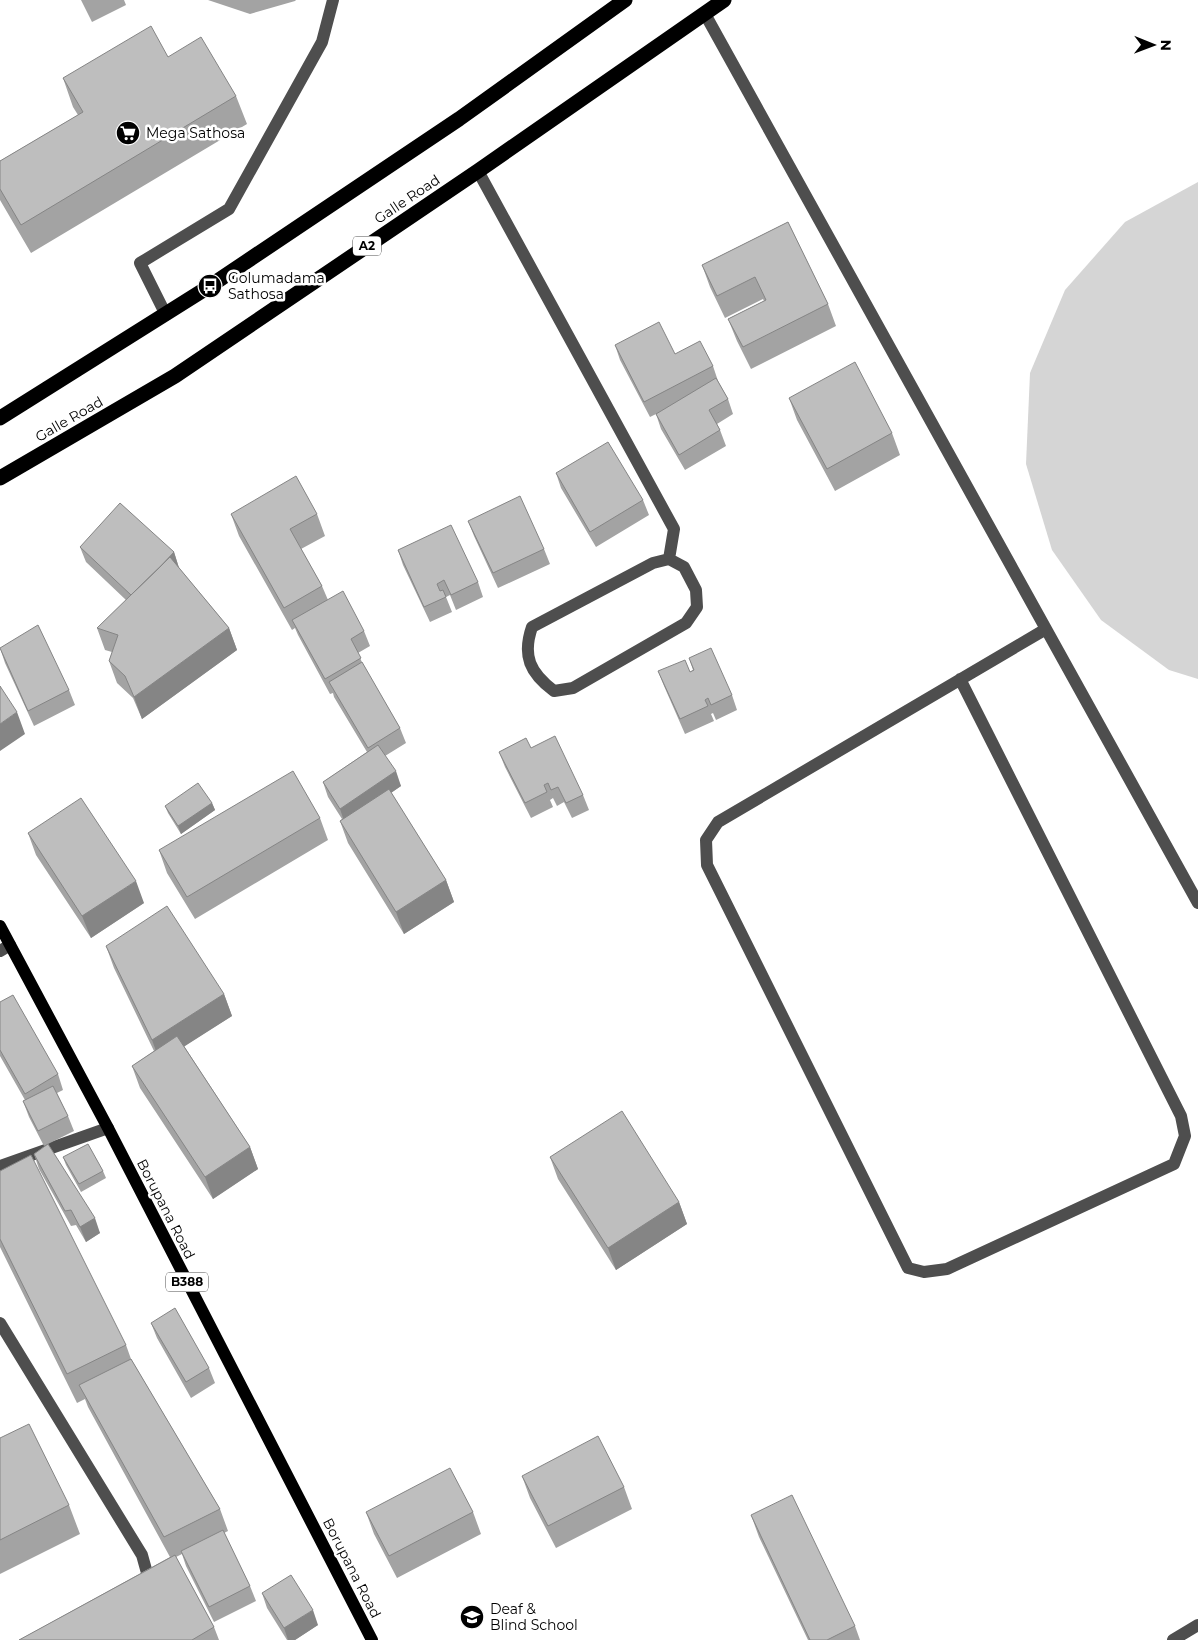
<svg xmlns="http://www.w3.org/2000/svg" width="1198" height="1640" font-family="Montserrat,sans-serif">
  <rect width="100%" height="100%" fill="#fff"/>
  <path fill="#d5d5d5" d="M1198,182V679L1169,670L1101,620L1052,550L1026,464L1030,373L1065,290L1125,222Z"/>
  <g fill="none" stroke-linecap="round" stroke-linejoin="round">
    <path stroke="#4e4e4e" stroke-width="12" d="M705,14L1198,903
      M478,171L674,529L669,559
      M166,315L140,263L229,209L322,42L333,0
      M669,559L684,567L696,590L697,607L686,623L573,688L554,691C530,673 522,656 532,627L653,563Z
      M960,679L1181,1116L1185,1136L1174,1164L947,1269L924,1272L908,1268L707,865L706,840L718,822L1046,629
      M0,951L10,945
      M0,1166L108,1128
      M0,1323L142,1555L147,1573L144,1587
      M1173,1640L1198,1625"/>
    <path stroke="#000" stroke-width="12" d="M0,926L108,1128L372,1640"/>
    <path stroke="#000" stroke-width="15" d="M0,418L210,286L459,119L625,0
      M0,478L175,376L478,171L724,0"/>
  </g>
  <path fill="#a3a3a3" d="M81,0H124L126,5L92,22Z
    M208,0H296L295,1L250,14Z
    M168,57L236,96L247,124L31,253L0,200V161L78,115L73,107L63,78Z
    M788,222L828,304L836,326L751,369L737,341L728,319L764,301L763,299L725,318L710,287L702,265Z
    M615,345L675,354L713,366L718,381L728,399L733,414L717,424L720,430L726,446L685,470L661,429L656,414L650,417L620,360Z
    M789,398L892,433L900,455L835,491L797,420Z
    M556,473L643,500L649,515L596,547L561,488Z
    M231,514H317L325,536L301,549L322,586L328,600L364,631L370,646L358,653L364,667L400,728L406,743L385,756L401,786L391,793L446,880L454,902L404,934L348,843L340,821L342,819L328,797L323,782L367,752L334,697L333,693L330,694L298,635L295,628L292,630L239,536Z
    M468,521L544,549L550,564L498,588L474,536Z
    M80,547L174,552L179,568L229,628L237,650L142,719L133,698L117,683L109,661L112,652L105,650L97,628L126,600L86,562Z
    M398,550L478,582L483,597L456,610L450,595L446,597L452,612L430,622L403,565Z
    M0,648L69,690L75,705L34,726L5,663Z
    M689,658L732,695L737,710L716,720L713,713L711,714L714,721L685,734L664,686L658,671L690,672L693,670Z
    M531,748L583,795L589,810L572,818L564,802L557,806L553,798L550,800L553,807L531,818L505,767L499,752Z
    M212,803L215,810L181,834L168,813L165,806Z
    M320,818L328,840L195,919L167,873L159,850Z
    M28,833L144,903L91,938L36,855Z
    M106,946L224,994L232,1016L184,1046L250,1147L258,1169L213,1199L140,1088L132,1066L154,1051L114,968Z
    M0,1002L58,1074L63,1090L57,1093L68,1116L74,1131L48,1144L100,1233L86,1242L76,1225L71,1226L39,1169L34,1154L48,1144L44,1146L29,1117L23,1101L25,1100L0,1056Z
    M63,1157L103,1171L106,1178L81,1192L66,1165Z
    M550,1157L679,1202L687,1224L616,1270L558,1179Z
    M0,1171L126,1345L131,1359L220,1509L228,1531L224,1533L250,1586L256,1601L214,1622L186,1566L182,1554L176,1557L214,1627L219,1640H19L170,1557L88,1407L85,1399L77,1403L0,1247Z
    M151,1323L209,1368L215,1383L191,1398L157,1338Z
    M0,1438L69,1505L80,1534L0,1574Z
    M522,1476L624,1487L632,1509L556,1548L530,1498Z
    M366,1512H473L481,1534L397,1578L374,1534Z
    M751,1515L855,1626L860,1640H808L759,1537Z
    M262,1593L318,1625L295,1640H287L267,1608Z"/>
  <path fill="#858585" d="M174,552L179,568L133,596Z
    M229,628L237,650L142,719L134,697Z
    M17,712L25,734L0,751V724Z
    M396,771L401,786L345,824L340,809Z
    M212,803L215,810L181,834L178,826Z
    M446,880L454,902L404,934L396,912Z
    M136,881L144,903L91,938L82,916Z
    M224,994L232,1016L160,1062L152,1040Z
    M250,1147L258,1169L213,1199L205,1177Z
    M679,1202L687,1224L616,1270L608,1248Z
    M95,1218L100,1233L86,1242L80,1227Z
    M313,1610L318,1625L295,1640H288L284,1628Z"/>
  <path fill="#bebebe" stroke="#858585" d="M151,26L168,57L201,37L236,96L21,225L0,189V161L83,112L63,78Z
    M788,222L828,304L743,347L728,319L766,300L755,277L717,296L702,265Z
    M659,322L675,354L700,341L713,366L644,402L615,345Z
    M855,362L892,433L827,469L789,398Z
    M716,378L728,399L709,410L720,430L679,455L656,414Z
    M608,442L643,500L590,532L556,473Z
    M296,476L317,514L290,529L322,586L284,608L231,514Z
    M520,496L544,549L493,573L468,521Z
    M120,503L174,552L160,567L131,595L80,547Z
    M451,525L478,582L451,595L444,580L437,584L440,591L443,590L446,597L424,607L398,550Z
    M170,557L229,628L134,697L125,676L109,661L118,635L97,628Z
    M343,591L364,631L351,639L361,658L325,679L292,620Z
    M38,625L69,690L28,711L0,648Z
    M711,648L732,695L711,705L708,698L705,700L708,706L680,719L658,671L685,660L690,672L694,670L689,658Z
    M362,662L400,728L368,748L329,682Z
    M0,686L17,712L0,724Z
    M555,736L583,795L566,803L558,787L551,790L548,783L544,785L547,792L525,803L499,752L526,738L531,748Z
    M378,745L396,771L340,809L323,782Z
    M293,771L320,818L187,897L159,850Z
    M198,783L212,803L178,826L165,806Z
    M389,789L446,880L396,912L340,821Z
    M81,798L136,881L82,916L28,833Z
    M167,906L224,994L152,1040L106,946Z
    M13,995L58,1074L25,1094L0,1050V1002Z
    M177,1036L250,1147L205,1177L132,1066Z
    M53,1086L68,1116L38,1131L23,1101Z
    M622,1111L679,1202L608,1248L550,1157Z
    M48,1144L95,1218L80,1227L71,1210L65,1211L34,1154Z
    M88,1144L103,1171L79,1184L63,1157Z
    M31,1155L126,1345L67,1374L0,1239V1171Z
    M175,1308L209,1368L186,1382L151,1323Z
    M131,1359L220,1509L164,1537L79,1385Z
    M29,1424L69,1505L0,1540V1438Z
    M598,1436L624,1487L548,1526L522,1476Z
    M450,1468L473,1512L389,1556L366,1512Z
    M792,1495L855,1626L827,1640H810L751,1515Z
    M223,1530L250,1586L209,1607L181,1551Z
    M175,1555L214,1627L192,1640H19Z
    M291,1575L313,1610L284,1628L262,1593Z"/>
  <defs>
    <g id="supermarket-disc" transform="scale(1.25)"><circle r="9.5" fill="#000" stroke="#fff"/><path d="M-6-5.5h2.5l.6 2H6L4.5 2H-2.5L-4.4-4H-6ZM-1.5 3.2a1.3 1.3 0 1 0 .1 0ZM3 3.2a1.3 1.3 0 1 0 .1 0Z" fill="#fff"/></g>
    <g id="bus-disc" transform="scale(1.25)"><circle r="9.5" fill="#000" stroke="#fff"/><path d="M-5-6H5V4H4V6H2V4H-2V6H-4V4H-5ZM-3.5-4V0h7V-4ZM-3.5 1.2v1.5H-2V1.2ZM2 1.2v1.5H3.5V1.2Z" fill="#fff"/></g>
    <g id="school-disc" transform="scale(1.25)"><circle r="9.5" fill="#000" stroke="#fff"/><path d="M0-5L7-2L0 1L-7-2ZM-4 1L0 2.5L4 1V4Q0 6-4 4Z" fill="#fff"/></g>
  </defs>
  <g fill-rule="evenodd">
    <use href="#supermarket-disc" x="128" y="133"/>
    <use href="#bus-disc" x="210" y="286"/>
    <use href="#school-disc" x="472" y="1617"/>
  </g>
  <g text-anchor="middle" stroke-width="5" stroke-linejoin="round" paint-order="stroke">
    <g fill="#fff" stroke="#4c4c4c" stroke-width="1">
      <rect x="353" y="236.5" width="28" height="19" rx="4"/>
      <rect x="166" y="1272.5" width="42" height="19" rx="4"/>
    </g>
    <g font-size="12" font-weight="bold" fill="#000">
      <text x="367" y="250">A2</text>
      <text x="187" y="1286">B388</text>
    </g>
    <g font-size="14" fill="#000" stroke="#fff" text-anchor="start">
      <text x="146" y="138">Mega Sathosa</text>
      <text x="228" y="283">Golumadama<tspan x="228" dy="16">Sathosa</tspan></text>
      <text x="490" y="1614">Deaf &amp;<tspan x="490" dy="16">Blind School</tspan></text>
    </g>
    <g font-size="14" fill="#000" stroke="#fff">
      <text transform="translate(407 199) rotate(-34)" y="5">Galle Road</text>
      <text transform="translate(69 419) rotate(-30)" y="5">Galle Road</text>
      <text transform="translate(166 1209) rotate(63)" y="5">Borupana Road</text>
      <text transform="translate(352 1568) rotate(63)" y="5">Borupana Road</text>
    </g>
  </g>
  <g transform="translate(1153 45) rotate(91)" stroke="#ffffff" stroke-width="4" paint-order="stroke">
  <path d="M0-4L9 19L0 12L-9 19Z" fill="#000000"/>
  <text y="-8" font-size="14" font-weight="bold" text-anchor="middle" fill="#000000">N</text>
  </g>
</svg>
